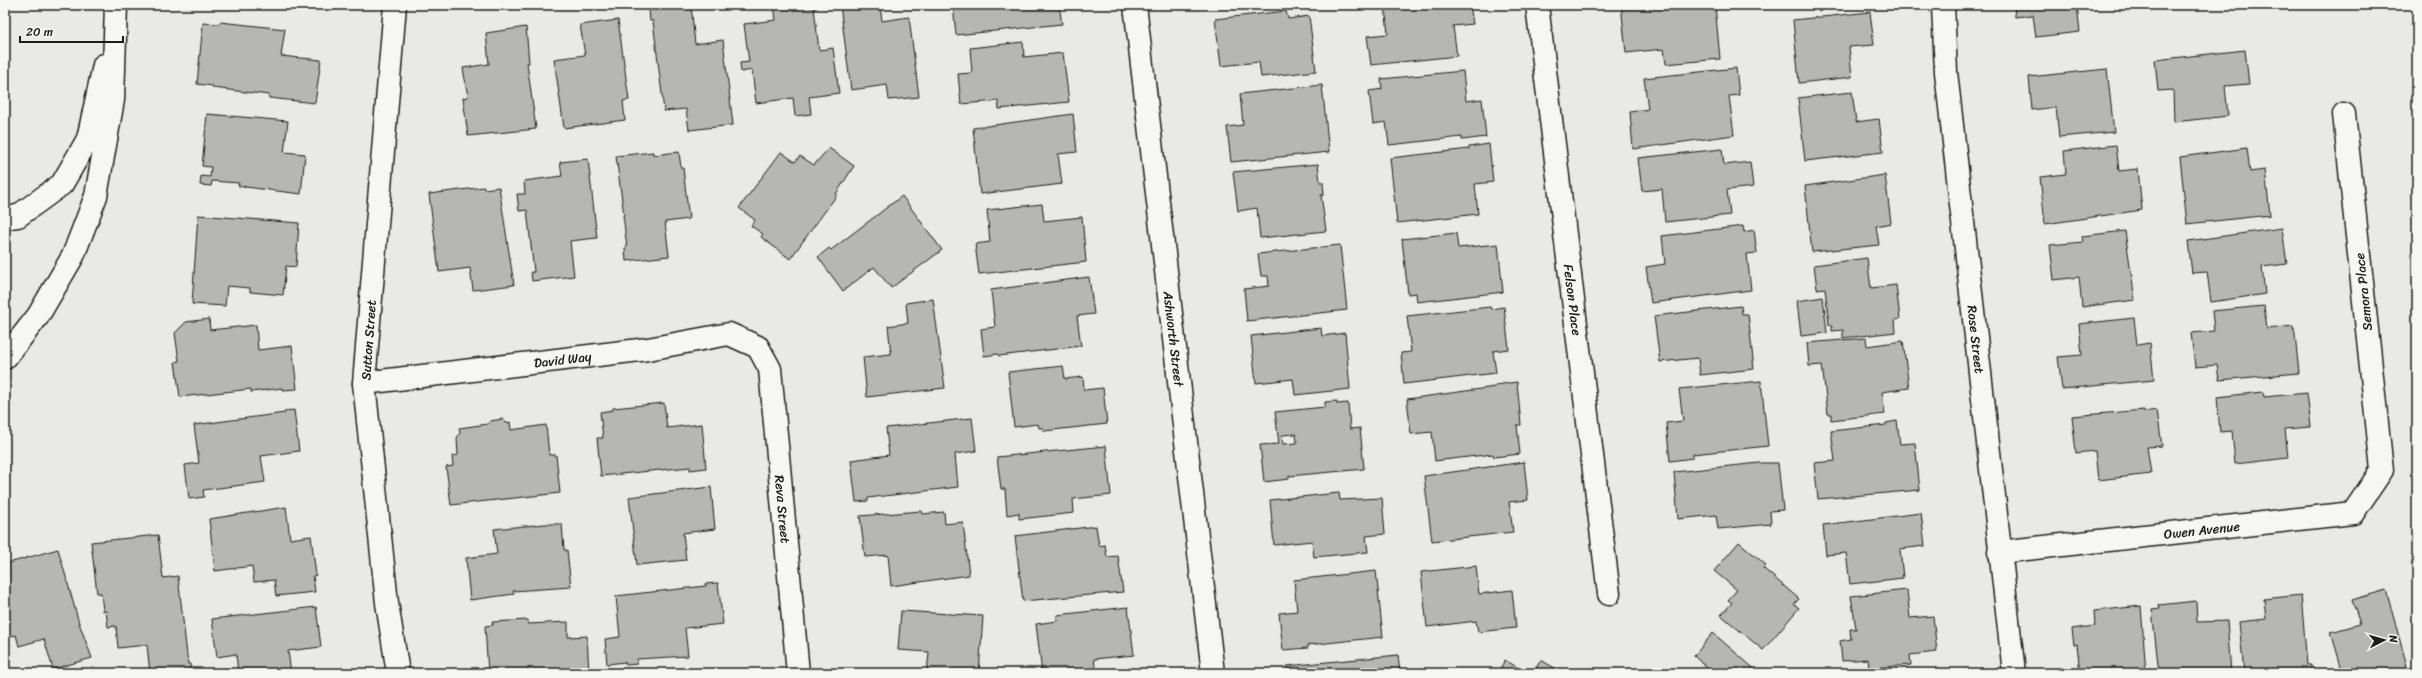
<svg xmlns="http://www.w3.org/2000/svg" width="2422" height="678" font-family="Sriracha,sans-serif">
  <rect width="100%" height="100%" fill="#e9e9e5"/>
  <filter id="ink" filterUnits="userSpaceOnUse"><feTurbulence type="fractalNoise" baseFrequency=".025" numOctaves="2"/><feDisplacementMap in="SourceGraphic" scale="8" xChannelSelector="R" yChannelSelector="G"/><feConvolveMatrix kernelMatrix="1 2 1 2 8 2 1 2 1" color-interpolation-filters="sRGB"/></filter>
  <g filter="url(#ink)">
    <path fill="#b6b6b3" stroke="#1c1c1c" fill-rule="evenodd" d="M691,5L695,44L723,40L733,125L689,130L686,109L664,111L653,21H650L649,9Z
      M774,5H816L817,8H814L819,50L833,48L839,93L809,97L811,114L795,116L793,98L756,103L752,70L741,72L740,63L749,62L744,24L776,20Z
      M840,5H880L882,21L909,17L919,97L889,100L887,85L851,90Z
      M953,5H1059L1062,24L956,35Z
      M1385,5H1470L1473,24L1453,26L1457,56L1371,65L1367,36L1388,34Z
      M1621,5H1715L1720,59L1666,64L1664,49L1626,53Z
      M2014,5H2077L2080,32L2036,37L2033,15L2015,17Z
      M1286,11L1288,19L1309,16L1316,71L1261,77L1259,62L1221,66L1215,19Z
      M1870,12L1874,45L1849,47L1852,77L1799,83L1793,20Z
      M618,20L629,100L623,101L625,120L564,128L554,59L585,55L580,25Z
      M220,22L285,29L281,56L321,60L315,103L269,98V95L213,88V86L197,84L203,23L219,24Z
      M526,27L529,63H527L536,129L468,136L463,98L468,97L463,68L489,64L486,33Z
      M1023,42L1024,57L1063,53L1069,102L999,109L998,101L961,104L958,74L972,73L970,48Z
      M2245,50L2249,84L2225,86L2228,116L2174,122L2173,90L2158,91L2155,60Z
      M1736,68L1739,95L1729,96L1734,135L1633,149L1630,112L1648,109L1644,78Z
      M2107,69L2114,132L2059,137L2056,107L2032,110L2029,77Z
      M1463,71L1466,101L1482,99L1486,137L1462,140V137L1389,145L1386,122L1373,124L1369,91L1382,89L1381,79Z
      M1322,85L1329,152L1231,162L1227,127L1243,125L1240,94Z
      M1852,92L1856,122L1879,119L1883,152L1805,161L1798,98Z
      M207,114L288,121L284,152L305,154L301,194L238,186L239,183L212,181L211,186L200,185L201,176L210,177L211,167L202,166Z
      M1073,114L1077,152L1058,154L1062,184L980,194L973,128Z
      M1489,144L1493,182L1475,184L1478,214L1397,223L1390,158L1469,149V147Z
      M2116,145L2119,171L2138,169L2142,210L2045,224L2040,177L2066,174L2064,151Z
      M829,148L854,166L836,194L837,195L790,259L761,237L763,234L751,226L755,220L739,208L781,152L795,162L800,156L814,165Z
      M2247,148L2250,172L2265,170L2270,215L2187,224L2180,157Z
      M1722,149L1724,165L1750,162L1753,187L1727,190L1730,215L1665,222L1662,189L1642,191L1638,158Z
      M653,152V155L679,152L681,168H683L689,219L665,222L669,256L626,261L625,248L627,247L623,215H624L616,156Z
      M588,159L597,238L570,241L574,276L532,281L531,272H534L527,210L519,211L517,194H525L524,181L562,176L560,162Z
      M1318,164L1320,182H1323L1324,195H1321L1326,231L1260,238L1257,208L1238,211L1233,172Z
      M1885,175L1891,223L1876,226L1879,245L1812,252L1805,186Z
      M484,187V189L499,187L514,285L473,290L470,268L439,272L429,194Z
      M902,196L942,250L891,288L874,267L843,291L818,257L829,248L831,250Z
      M1042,204L1044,221L1082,217L1086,262L979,274L975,244L990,242L987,210Z
      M198,215L299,223L296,267L286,266L283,295L250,292V288L227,286L225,306L192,304Z
      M1743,226L1744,232L1754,230L1757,253L1747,254L1751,290L1651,303L1646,267L1665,264L1662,236Z
      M2282,228L2287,264L2262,267L2265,294L2211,302L2207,272L2192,273L2188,241Z
      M2125,231L2135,300L2082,307L2079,277L2054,280L2050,245L2083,242L2082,236Z
      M1456,233L1458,248L1498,244L1503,292L1417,302L1416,293L1408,294L1402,239Z
      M1340,245L1347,310L1247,321L1244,289L1269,286L1268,276H1261L1258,254Z
      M1867,258L1871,288L1896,285L1900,319L1895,320L1896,332L1843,338V330L1832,331V325H1829L1825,288L1817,289L1814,265Z
      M1089,277L1094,314L1077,316L1081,346L999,356L998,354L984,356L981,329L995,327L991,290Z
      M1823,297L1827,333L1801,336L1797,301Z
      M933,299L945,388L867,397L863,357L891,354L888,326L908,323L906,303Z
      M1741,306L1742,314H1748L1754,369L1700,375L1698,358L1660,362L1654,316Z
      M2264,306L2267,329L2294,326L2299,373L2219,380L2217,365L2195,367L2191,333L2214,331L2212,311Z
      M1490,307L1491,309L1504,307L1509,349L1493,351L1496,373L1404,384L1401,353L1411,352L1407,316Z
      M2134,318L2137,345L2150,343L2154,380L2062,389L2058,357L2082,355L2079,324Z
      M209,319L210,330L256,325L258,350L292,346L297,389L282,390V388L251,392V389L180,397L175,362L179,361L175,333L186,322Z
      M1321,328L1322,336L1345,333L1350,389L1295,395L1293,379L1256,383L1251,336Z
      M1866,338L1867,346L1903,341L1909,388L1882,392L1885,414L1831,420V414H1828L1822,365L1809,366L1807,343Z
      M1063,366L1065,379L1083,377L1084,390L1103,388L1107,424L1044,431L1043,428H1039L1038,424L1014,427L1008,372Z
      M1761,381L1768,446L1693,454V458L1670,461L1666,423L1683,421L1679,389Z
      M1517,382L1521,425H1517L1520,454L1494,457L1493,454L1435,461L1432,432L1411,434L1407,399L1495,387V385Z
      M2263,392L2264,397L2307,393L2311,427L2285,429L2288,458L2235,464L2232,431L2220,432L2217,397Z
      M1337,401V404L1348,403L1350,429L1360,428L1364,469L1289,476V479L1264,482L1260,445L1279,444L1275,412L1325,407V402ZM1296,434L1297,443L1283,444L1282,435Z
      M664,403L667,428L702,424L706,468L690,470V467L601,476L597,438H603L600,412L613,410V408Z
      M294,410L299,451L261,456L265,482L203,490L204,497L189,499L185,465L199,463L194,425L285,413V411Z
      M2144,410V412L2157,410L2162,446L2147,447L2151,474L2098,480L2095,451L2076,453L2072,416Z
      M972,418L976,451L955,454L958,487L868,498V501L856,502L851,460L889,455L886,428Z
      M503,419L506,423L510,422L511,430L546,425L549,455H556L560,493L451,505L446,467L453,466L452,456L458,455L457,438L460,433L459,428L488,424L490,421Z
      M1897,421L1900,444L1915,443L1920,490L1818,499L1814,463L1835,461L1831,431L1886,425V423Z
      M1106,446L1111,495L1073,499L1074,513L1019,519V513L1007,515L1005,489H1001L997,457Z
      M1524,462L1528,500L1509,502L1513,532L1432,541L1424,476Z
      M1759,463H1778L1783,510L1770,511L1771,524L1718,529L1716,515L1678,519L1674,472Z
      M711,487L715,529L683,533L686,560L637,565L629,497Z
      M1339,493L1340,500L1382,498L1385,534L1366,536L1368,552L1314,557L1312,541L1274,545L1270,500Z
      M286,507L290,539L311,536L316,575L313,576L315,592L276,596L274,580L254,582L252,566L215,571L209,519Z
      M922,511L923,514L944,512L945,524L963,522L969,575L891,586L888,555L865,557L860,516Z
      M1921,513L1925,546L1900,549L1903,578L1850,584L1846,553L1826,555L1823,525Z
      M545,524H562L564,550H567L571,587L513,591L514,594L470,600L466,558L497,554L494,529Z
      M1096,526L1099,546L1105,545L1107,557L1118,556L1123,592L1023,601L1015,536Z
      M158,535L163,578L178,576L188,664H190L191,673H150L147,645L118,648L116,626L108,627L106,611H103L101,593H97L91,542Z
      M1739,542L1766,565L1763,568L1799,599L1794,604L1799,608L1763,650L1721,615L1732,603L1728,600L1737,590L1714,571Z
      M58,549L79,623L92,658L53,669L44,639L19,646L16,635L5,638V564Z
      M1476,566L1479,594L1512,590L1516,628L1478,632L1476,621L1427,627L1421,572Z
      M1376,571L1383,637L1308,645V648L1283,650L1279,613L1297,611L1294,580Z
      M718,583L723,624L685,628L688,656L637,659V664L626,665L625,662L607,664L605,639L620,637L616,596L706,586L705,584Z
      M1907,590L1910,618L1933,616L1937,652L1910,655L1911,665L1869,668L1868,659L1842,661L1840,641L1851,639L1850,629H1856L1851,596Z
      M2386,590L2407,666H2406L2408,673H2343L2331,632L2360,624L2352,600Z
      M2301,595L2307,665H2311V673H2277V670L2244,673L2239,622L2266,619L2264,599Z
      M2196,601L2197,622L2227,621L2231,673H2159L2152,610L2160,609L2159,605Z
      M2141,606L2146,673H2080L2077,644L2074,645L2072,629L2095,626L2094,611Z
      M316,607L321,647L288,651L291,673H238L236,654L217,657L212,619Z
      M1128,607L1134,655L1094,659L1096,673H1042L1036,624L1057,621V615Z
      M901,611L983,616L979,673H927L929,652L898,650Z
      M528,620V624L568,622V637L587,636L589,673H488L485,626L493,625L492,622Z
      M1713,633L1759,673H1704L1708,669L1694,656Z
      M1398,655L1400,673H1288L1287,666Z
      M1505,660L1527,673H1497Z
      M1541,660L1563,673H1533Z"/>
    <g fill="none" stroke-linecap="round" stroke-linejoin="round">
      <g stroke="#1c1c1c" stroke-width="25">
        <g id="minor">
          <path d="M395,5L364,383L387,603L398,673"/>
          <path id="s1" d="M1135,5L1213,673"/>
          <path id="s2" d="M1537,5L1609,594"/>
          <path id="s3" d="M1943,5L1946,72L2014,673"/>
          <path id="s4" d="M364,383L648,349L729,334L758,347L770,369L798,673"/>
          <path id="s5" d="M1999,552L2353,513L2382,470L2344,114"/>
        </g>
      </g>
      <g stroke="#1c1c1c" stroke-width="25">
        <path id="highway" d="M5,218L18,216L62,184L88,139L104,65
          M5,358L38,316L73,256L96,196L113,100L116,5"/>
      </g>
      <use href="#minor" stroke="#f6f6f2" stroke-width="22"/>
      <use href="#highway" stroke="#f6f6f2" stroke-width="22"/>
    </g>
  </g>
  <g text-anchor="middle" stroke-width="3.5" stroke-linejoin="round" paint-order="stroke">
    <g font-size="13" fill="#1c1c1c" stroke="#f6f6f2">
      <text transform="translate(2363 292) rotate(-96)" y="5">Semora Place</text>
      <text dy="5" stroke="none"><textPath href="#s2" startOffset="297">Felson Place</textPath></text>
      <text dy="5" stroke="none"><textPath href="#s1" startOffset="336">Ashworth Street</textPath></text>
      <text dy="5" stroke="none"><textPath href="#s3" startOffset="336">Rose Street</textPath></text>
      <text transform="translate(368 340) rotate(-86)" y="5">Sutton Street</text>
      <text dy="5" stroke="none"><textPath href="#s4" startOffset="200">David Way</textPath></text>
      <text dy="5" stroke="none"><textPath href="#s4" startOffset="566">Reva Street</textPath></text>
      <text dy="5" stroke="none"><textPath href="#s5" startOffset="204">Owen Avenue</textPath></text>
    </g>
  </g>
  <rect width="2422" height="678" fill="none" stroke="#f6f6f2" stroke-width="20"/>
  <rect x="10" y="10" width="2402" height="658" fill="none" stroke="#1c1c1c" stroke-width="1.5" filter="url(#ink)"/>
  <g transform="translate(2384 640) rotate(84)" stroke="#f6f6f2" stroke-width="3" paint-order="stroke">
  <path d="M0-3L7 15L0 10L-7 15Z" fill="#1c1c1c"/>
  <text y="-6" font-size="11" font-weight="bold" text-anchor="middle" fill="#1c1c1c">N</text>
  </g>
  <path d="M20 36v6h103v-6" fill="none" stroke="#1c1c1c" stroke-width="2"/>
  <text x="26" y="36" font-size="12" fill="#1c1c1c" stroke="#f6f6f2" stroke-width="3" paint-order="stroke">20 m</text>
</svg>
